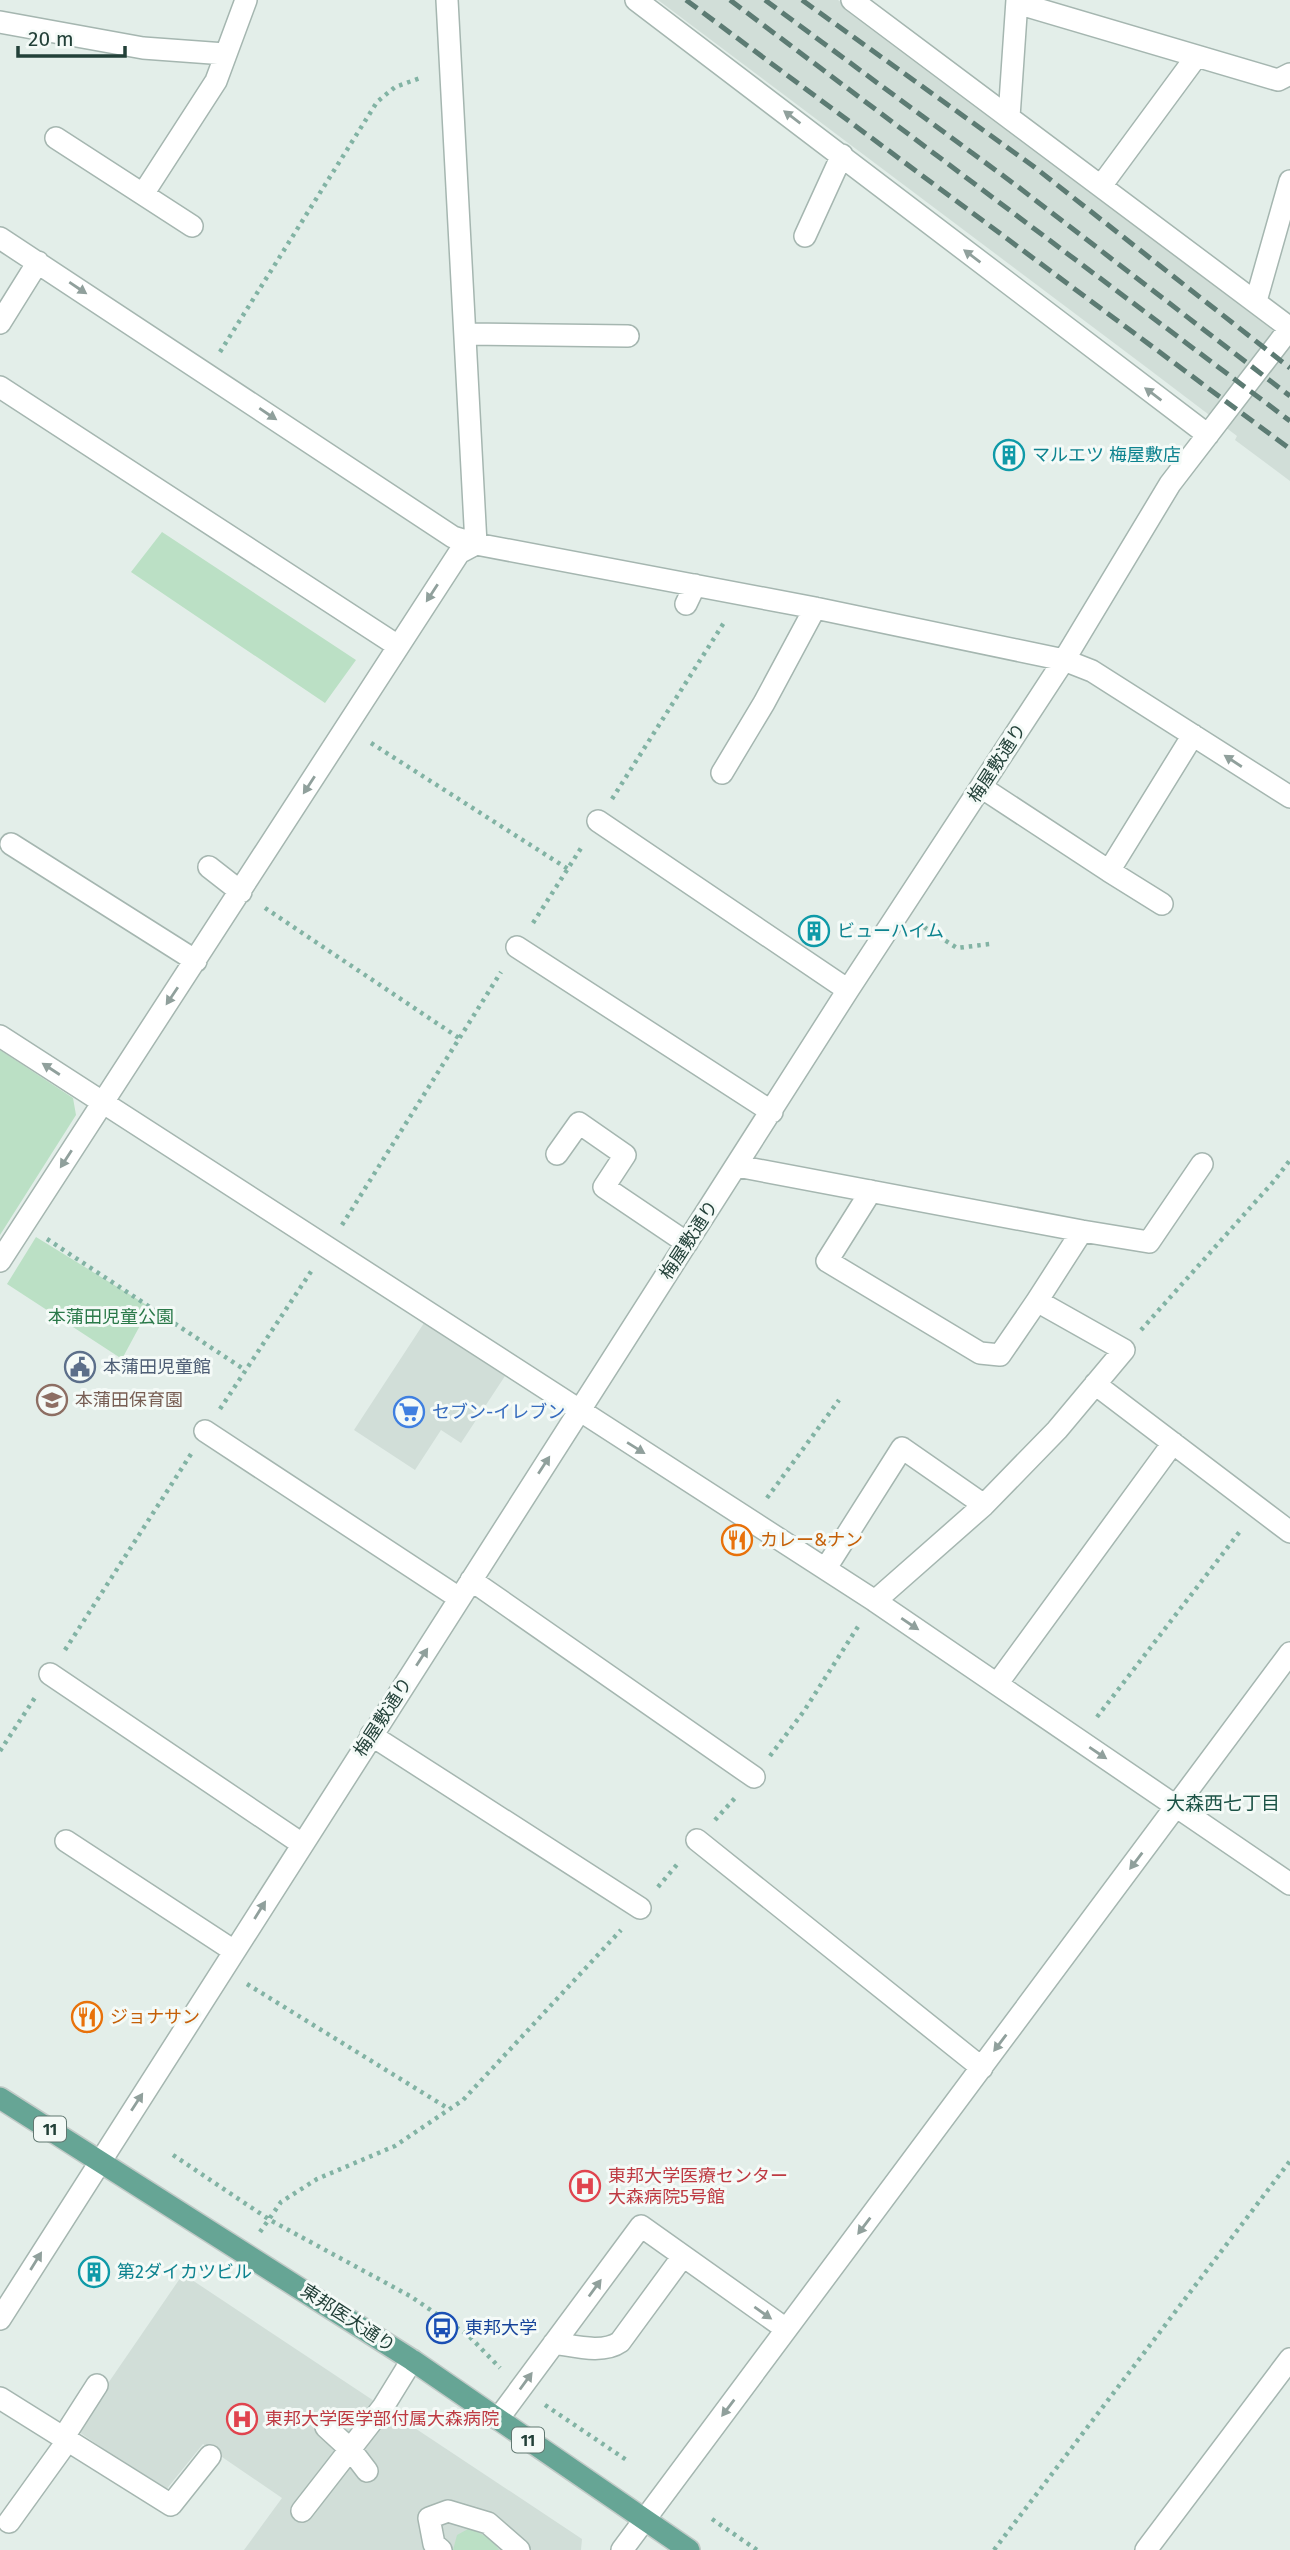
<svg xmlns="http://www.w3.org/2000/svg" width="1290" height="2550" font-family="'Fira Sans','Noto Sans JP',sans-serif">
  <rect width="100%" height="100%" fill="#e3eee9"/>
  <path fill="#d1ded8" d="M658,0H838L1290,334V481L1235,440L1237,436L1146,367Z
    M424,1323L505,1376L461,1443L441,1430L415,1470L354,1430Z
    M183,2274L582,2539L581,2550H244L282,2498L203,2444L165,2491L76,2430Z"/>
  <path fill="#bbe0c5" d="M162,532L356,660L325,703L131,572Z
    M0,1050L73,1098L76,1115L0,1235Z
    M36,1237L150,1307L122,1359L7,1284Z
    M468,2529C481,2532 492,2539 499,2550H453L457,2535Z"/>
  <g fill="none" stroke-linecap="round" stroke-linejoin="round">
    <g stroke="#a5b6b0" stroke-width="24">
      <path id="minor" d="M447,0L476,544
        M636,0L1208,435
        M852,0L1290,328
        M1017,3L1278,80L1290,74
        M0,22L143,48L225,54
        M1009,117L1017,0
        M56,138L192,226
        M1101,186L1196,57
        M143,194L216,81L246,0
        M805,236L842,155
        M0,238L453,537L476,544L815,608L1064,660L1092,671L1290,797
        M1256,301L1290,181
        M0,323L38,262
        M465,334L628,336
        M0,387L398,646
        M686,604L695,585
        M722,773L764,703L815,608
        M981,787L1109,871L1193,735
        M598,821L848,990
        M11,844L196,961
        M209,867L241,892
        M1109,871L1162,904
        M517,947L772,1112
        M0,1036L875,1601L1290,1884
        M557,1154L579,1123L625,1155L604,1187L687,1243
        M737,1166L1082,1231L1149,1242L1202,1164
        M871,1191L827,1261L980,1353L1000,1355L1037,1301
        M0,1261L459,553L476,544
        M1095,1384L1290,1532
        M205,1431L459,1598
        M826,1568L902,1448L984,1505
        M471,1580L754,1777
        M875,1601L984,1505L1057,1430L1124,1350L1037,1301L1082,1231
        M50,1674L302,1844
        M997,1684L1173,1443
        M371,1735L640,1908
        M697,1840L982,2068
        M66,1841L234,1951
        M0,2319L848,990L1064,660L1170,484L1290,328
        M554,2343C575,2346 603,2354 620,2342L683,2256
        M0,2398L171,2505L210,2456
        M498,2419L641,2226L786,2329
        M326,2427L351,2450L367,2471
        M63,2438L97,2385
        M302,2511L383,2407L412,2360
        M9,2522L68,2440
        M441,2550L434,2544L429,2518L448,2511L488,2523L519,2550
        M622,2550L1290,1653
        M1146,2550L1290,2359"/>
    </g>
    <g stroke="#c1cac7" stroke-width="24">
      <path id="major" d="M0,2098L412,2360L689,2550"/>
    </g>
    <path stroke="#82b3a4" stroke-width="4.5" stroke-dasharray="3.5 5" stroke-linecap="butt" d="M220,352L377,102L395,87L423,77
      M371,743L568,869
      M612,799L725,621
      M265,908L459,1038
      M533,923L583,845
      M924,927L957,948L990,944
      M342,1225L501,972
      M47,1239L245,1370
      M1141,1330L1274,1181L1290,1160
      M220,1409L312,1270
      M767,1498L839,1400
      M65,1650L191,1454
      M1097,1717L1241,1530
      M0,1751L36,1696
      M770,1756L804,1711L859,1625
      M715,1820L735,1798
      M658,1887L680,1861
      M247,1984L449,2109
      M173,2155L270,2220L410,2296L469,2336L500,2368
      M260,2232L281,2202L317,2179L395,2146L463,2100L621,1930
      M545,2405L628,2461
      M712,2519L757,2550
      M994,2550L1290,2161"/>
    <use href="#minor" stroke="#fff" stroke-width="21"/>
    <use href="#major" stroke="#66a595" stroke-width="21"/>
    <path stroke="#5c7b73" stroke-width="5" stroke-dasharray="14 7" stroke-linecap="butt" d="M686,0L1290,449
      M730,0L1290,421
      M765,0L1017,186L1290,396
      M802,0L1033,166L1290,368"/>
  </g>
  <defs><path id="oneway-solid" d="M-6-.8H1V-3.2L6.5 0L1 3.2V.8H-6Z" transform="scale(1.75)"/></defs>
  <g fill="#90a09c">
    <use href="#oneway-solid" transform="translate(792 117) rotate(-143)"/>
    <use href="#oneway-solid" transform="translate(972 256) rotate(-143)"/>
    <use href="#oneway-solid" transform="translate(78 288) rotate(34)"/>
    <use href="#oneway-solid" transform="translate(1153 394) rotate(-143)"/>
    <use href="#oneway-solid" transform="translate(268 414) rotate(34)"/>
    <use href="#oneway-solid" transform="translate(432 593) rotate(123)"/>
    <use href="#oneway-solid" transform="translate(1233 761) rotate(-147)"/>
    <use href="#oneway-solid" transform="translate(309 785) rotate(123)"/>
    <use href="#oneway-solid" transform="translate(172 996) rotate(124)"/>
    <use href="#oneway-solid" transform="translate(51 1069) rotate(-147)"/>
    <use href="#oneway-solid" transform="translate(66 1159) rotate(123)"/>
    <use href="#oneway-solid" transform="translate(636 1448) rotate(32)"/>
    <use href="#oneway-solid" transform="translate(544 1465) rotate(-57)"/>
    <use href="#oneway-solid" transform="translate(910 1624) rotate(34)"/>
    <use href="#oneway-solid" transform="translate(422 1657) rotate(-57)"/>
    <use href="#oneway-solid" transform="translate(1098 1753) rotate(34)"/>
    <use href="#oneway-solid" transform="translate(1136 1861) rotate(127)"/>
    <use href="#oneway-solid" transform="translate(260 1910) rotate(-58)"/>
    <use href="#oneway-solid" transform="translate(1000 2043) rotate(127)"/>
    <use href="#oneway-solid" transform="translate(137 2102) rotate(-57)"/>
    <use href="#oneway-solid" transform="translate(864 2226) rotate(127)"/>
    <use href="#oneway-solid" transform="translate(36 2261) rotate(-58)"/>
    <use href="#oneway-solid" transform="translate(595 2288) rotate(-54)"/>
    <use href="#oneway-solid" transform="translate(763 2313) rotate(35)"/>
    <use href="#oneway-solid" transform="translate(526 2381) rotate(-54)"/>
    <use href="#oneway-solid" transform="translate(728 2408) rotate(127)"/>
  </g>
  <defs>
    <g id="building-ring" transform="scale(1.575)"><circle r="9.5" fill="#f4faf7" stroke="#0f9aa8" stroke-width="1.5"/><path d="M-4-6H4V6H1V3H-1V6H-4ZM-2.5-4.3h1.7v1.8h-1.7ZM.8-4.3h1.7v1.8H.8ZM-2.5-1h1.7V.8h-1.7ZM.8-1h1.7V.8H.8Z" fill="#0f9aa8"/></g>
    <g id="civic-ring" transform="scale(1.575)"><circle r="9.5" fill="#f4faf7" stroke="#5c6f8a" stroke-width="1.5"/><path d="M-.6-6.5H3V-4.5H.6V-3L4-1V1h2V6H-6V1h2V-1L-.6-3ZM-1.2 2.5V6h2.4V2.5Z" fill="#5c6f8a"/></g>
    <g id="school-ring" transform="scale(1.575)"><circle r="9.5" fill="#f4faf7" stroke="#8d6e63" stroke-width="1.5"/><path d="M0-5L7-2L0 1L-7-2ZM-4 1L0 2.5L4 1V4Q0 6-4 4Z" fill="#8d6e63"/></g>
    <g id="supermarket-ring" transform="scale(1.575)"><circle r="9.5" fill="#f4faf7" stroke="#3f7fe0" stroke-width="1.5"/><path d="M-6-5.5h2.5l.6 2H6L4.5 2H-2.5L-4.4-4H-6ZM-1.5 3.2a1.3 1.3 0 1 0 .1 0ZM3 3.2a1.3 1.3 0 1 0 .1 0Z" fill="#3f7fe0"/></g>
    <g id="restaurant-ring" transform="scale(1.575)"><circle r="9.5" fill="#f4faf7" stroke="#e8710a" stroke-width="1.5"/><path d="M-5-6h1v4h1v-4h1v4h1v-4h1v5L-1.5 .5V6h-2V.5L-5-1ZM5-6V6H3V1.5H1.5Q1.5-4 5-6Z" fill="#e8710a"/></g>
    <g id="hospital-ring" transform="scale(1.575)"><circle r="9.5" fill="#f4faf7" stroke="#e0444e" stroke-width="1.5"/><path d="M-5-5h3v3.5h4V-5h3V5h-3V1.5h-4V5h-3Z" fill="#e0444e"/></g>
    <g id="bus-ring" transform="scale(1.575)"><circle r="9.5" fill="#f4faf7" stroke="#1a4fb4" stroke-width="1.5"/><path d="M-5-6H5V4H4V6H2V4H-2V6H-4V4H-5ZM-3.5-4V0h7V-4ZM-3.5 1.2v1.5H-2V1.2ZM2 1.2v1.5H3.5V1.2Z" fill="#1a4fb4"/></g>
  </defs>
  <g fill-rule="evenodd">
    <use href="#building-ring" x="1009" y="455"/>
    <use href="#building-ring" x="814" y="931"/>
    <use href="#civic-ring" x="80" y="1367"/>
    <use href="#school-ring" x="52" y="1400"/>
    <use href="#supermarket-ring" x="409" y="1412"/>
    <use href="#restaurant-ring" x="737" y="1540"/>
    <use href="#restaurant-ring" x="87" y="2017"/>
    <use href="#hospital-ring" x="585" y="2186"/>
    <use href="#building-ring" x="94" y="2272"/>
    <use href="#bus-ring" x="442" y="2328"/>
    <use href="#hospital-ring" x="242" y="2419"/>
  </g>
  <g text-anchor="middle" stroke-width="6" stroke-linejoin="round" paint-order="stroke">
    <g fill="#f4faf7" stroke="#617871" stroke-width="2">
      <rect x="34" y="2116.5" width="32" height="25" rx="5"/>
      <rect x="512" y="2427.5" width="32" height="25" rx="5"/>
    </g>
    <g font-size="16" font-weight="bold" fill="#224038">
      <text x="50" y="2135">11</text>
      <text x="528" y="2446">11</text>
    </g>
    <g font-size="18" fill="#0d838f" stroke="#f4faf7" text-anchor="start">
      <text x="1032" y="461">マルエツ 梅屋敷店</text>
      <text x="837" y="937">ビューハイム</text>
      <text x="117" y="2278">第2ダイカツビル</text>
    </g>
    <g font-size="18" fill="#224038" stroke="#f4faf7">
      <text transform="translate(997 763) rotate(-57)" y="6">梅屋敷通り</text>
      <text transform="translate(689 1240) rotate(-57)" y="6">梅屋敷通り</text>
      <text transform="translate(383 1717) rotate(-57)" y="6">梅屋敷通り</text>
      <text transform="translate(348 2318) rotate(33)" y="6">東邦医大通り</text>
    </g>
    <g font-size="18" fill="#2a7949" stroke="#f4faf7">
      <text x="111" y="1323">本蒲田児童公園</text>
    </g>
    <g font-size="18" fill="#4e5e75" stroke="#f4faf7" text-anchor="start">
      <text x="103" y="1373">本蒲田児童館</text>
    </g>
    <g font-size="18" fill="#785e54" stroke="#f4faf7" text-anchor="start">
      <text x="75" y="1406">本蒲田保育園</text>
    </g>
    <g font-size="18" fill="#366cbe" stroke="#f4faf7" text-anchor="start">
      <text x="432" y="1418">セブン-イレブン</text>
    </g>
    <g font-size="18" fill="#c56008" stroke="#f4faf7" text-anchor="start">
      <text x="760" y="1546">カレー&amp;ナン</text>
      <text x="110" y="2023">ジョナサン</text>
    </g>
    <g font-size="18" fill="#be3a42" stroke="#f4faf7" text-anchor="start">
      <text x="608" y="2182">東邦大学医療センター<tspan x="608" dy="21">大森病院5号館</tspan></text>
      <text x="265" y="2425">東邦大学医学部付属大森病院</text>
    </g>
    <g font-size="18" fill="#164399" stroke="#f4faf7" text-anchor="start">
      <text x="465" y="2334">東邦大学</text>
    </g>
    <g font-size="19" fill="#1c5346" stroke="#f4faf7">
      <text x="1223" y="1810">大森西七丁目</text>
    </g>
  </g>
  <path d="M18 46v10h107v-10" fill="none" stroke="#224038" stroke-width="3.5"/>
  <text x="28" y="46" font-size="21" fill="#224038" stroke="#f4faf7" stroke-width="5" paint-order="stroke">20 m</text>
</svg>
